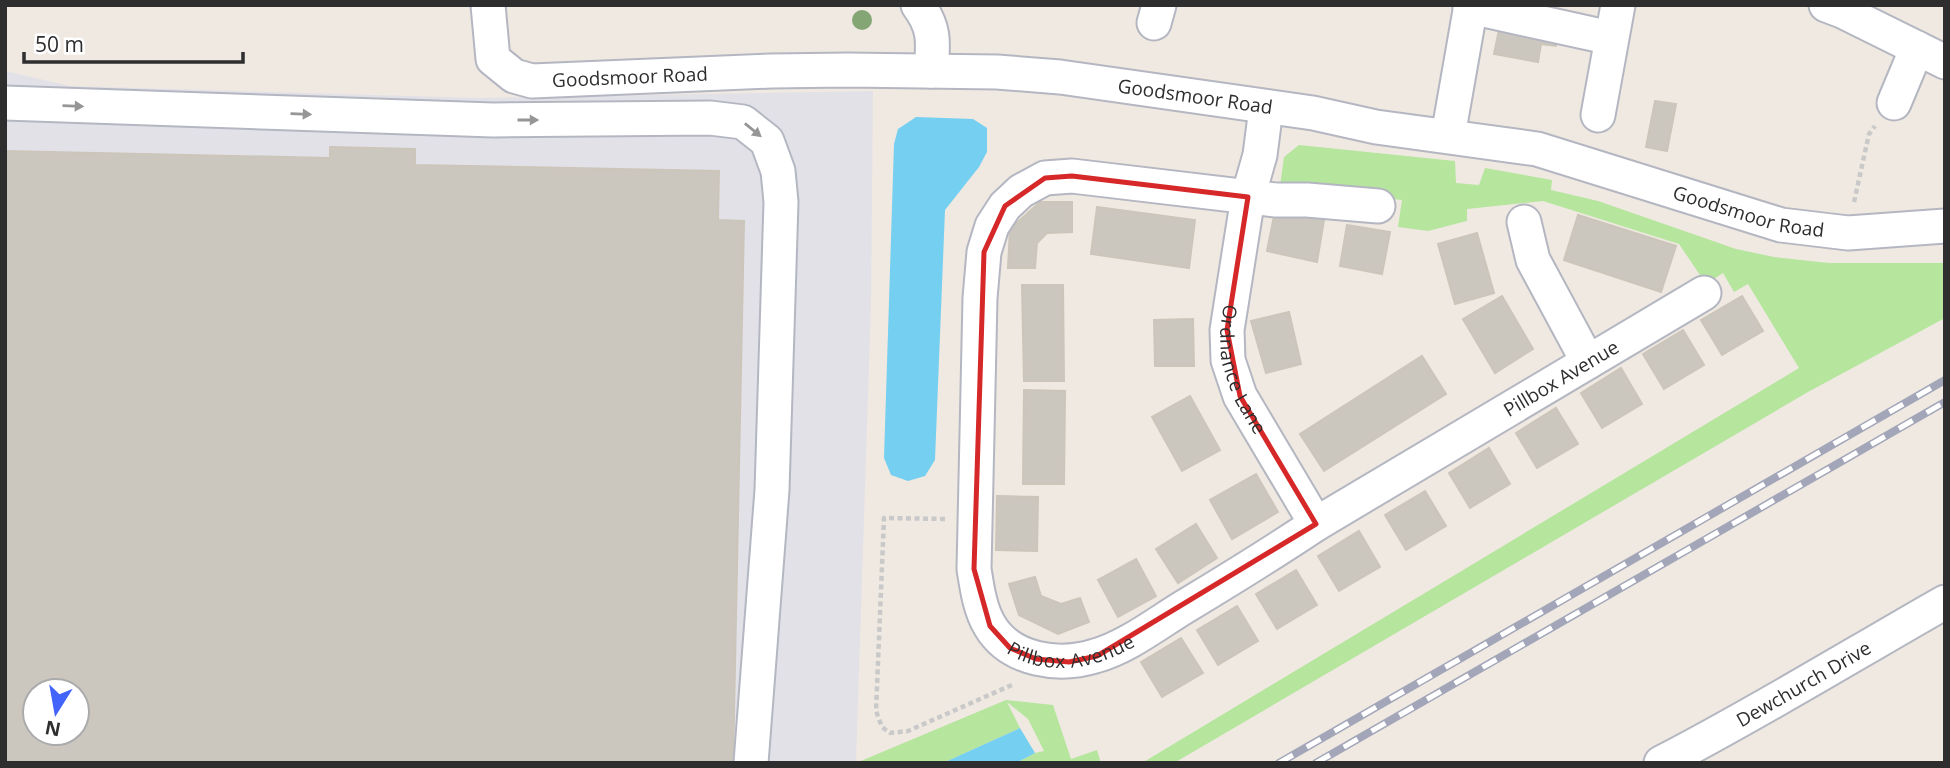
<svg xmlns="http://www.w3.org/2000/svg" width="1950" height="768" font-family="'Open Sans',sans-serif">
  <rect width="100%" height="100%" fill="#efe9e1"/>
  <path fill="#e3e1e8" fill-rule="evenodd" d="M5,71L70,86L480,98L873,91L871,304L856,763H5ZM35,691H77V733H35Z"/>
  <path fill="#b6e59e" d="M1299,145L1455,161L1456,183L1479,185L1485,168L1552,180L1551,190L1598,201L1736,249L1774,257L1829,263H1945V318L1808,392L1174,763H1142L1799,368L1748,284L1734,292L1723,273L1706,284L1679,244L1543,201L1467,209V221L1428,231L1398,227L1402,200L1280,186L1284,157Z
    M1006,700L1053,705L1071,759L1097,750L1101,763H1016L1035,753L1044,751L1028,719L1007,702L1020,728L943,763H856Z"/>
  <path fill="#75cff0" d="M916,117L973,119L987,128V152L979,167L945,210L935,460L925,476L908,481L891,475L884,458L894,144L898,129Z
    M1020,728L1035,753L1016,763H943Z"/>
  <path fill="#cbc7bf" stroke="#cbc5ba" stroke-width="2" fill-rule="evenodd" d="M1499,30L1559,31L1556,46L1541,44L1538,62L1494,54Z
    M1655,101L1676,104L1667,151L1646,147Z
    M330,147L415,149V165L719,171L718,220L744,221L733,763H5V151L330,158ZM35,691H77V733H35Z
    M1040,202H1072V232L1047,233L1037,243L1035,268H1008L1010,229Z
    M1097,207L1195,220L1189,268L1091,254Z
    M1275,211L1324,220L1317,262L1267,251Z
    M1578,215L1676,246L1661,292L1564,260Z
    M1347,225L1390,232L1382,274L1340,266Z
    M1477,233L1494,293L1455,304L1438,244Z
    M1022,285H1063L1064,381H1024Z
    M1502,296L1533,349L1495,373L1463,319Z
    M1742,296L1763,331L1722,355L1701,320Z
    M1289,312L1301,364L1266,373L1251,321Z
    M1193,319L1194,366H1155L1154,320Z
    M1683,330L1704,365L1664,389L1643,354Z
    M1422,356L1446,394L1324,471L1300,434Z
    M1621,368L1642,404L1602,428L1581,393Z
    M1024,390L1065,391L1064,484H1023Z
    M1190,396L1220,450L1182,471L1152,417Z
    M1556,408L1578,444L1537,468L1516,433Z
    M1489,448L1510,484L1470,508L1449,473Z
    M1256,474L1278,512L1232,539L1210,500Z
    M1425,491L1446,526L1406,550L1385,515Z
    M997,496L1038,497L1037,551L996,550Z
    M1196,524L1217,558L1178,583L1156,549Z
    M1359,531L1380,567L1339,591L1318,556Z
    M1136,559L1156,596L1118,617L1098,580Z
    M1296,570L1317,605L1277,629L1256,594Z
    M1035,577L1041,596L1061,604L1080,598L1089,622L1058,634L1019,615L1009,584Z
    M1237,606L1258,641L1218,665L1197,630Z
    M1181,638L1203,673L1162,697L1141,662Z"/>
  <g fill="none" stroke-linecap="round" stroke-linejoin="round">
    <g stroke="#b4b7c1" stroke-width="37">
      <g id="minor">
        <path id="s1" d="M488,5L493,59L514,76L532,81L771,71L848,70L997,72L1060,77L1313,113L1376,127L1537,149L1781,225L1848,233L1945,226"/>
        <path d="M918,5C936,29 933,44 931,71"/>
        <path d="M1826,5L1842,11L1945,62"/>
        <path d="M1470,7L1611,38"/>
        <path d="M1154,23L1159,5"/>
        <path d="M5,103L493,120L710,118L743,122L767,141L778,171L781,202L772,490L751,763"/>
        <path d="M1894,103L1917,48"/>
        <path id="s2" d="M1266,108L1260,155L1248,197L1227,330L1228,360L1240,396L1316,524"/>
        <path d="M1598,115L1618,5"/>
        <path d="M1448,136L1471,5"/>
        <path id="s3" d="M1378,206L1307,200H1276L1072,176L1045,178L1021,191L1005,206L992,226L984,252L980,298L974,569C977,588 980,610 990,626C1011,661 1059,667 1095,656C1128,647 1160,621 1189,604C1232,578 1274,552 1316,524L1704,293"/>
        <path d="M1524,222L1533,260L1588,362"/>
        <path id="s4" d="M1661,763C1758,713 1850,656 1945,602"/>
      </g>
    </g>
    <path stroke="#c9c9c9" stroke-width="4.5" stroke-dasharray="5 3.5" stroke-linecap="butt" d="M1854,202L1869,134L1875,126
      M945,519L884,518L876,711L882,727L890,733L908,731L1014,684"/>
    <use href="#minor" stroke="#fff" stroke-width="33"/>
    <g stroke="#a3a6b8" stroke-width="8">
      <path id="rail" d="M1279,763L1945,380
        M1316,763L1945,402"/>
    </g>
    <use href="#rail" stroke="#fff" stroke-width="5" stroke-dasharray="16" stroke-linecap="butt"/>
  </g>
  <circle fill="#84a574" cx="862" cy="20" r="10"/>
  <defs><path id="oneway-solid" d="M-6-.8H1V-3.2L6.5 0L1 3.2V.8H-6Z" transform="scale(1.75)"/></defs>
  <g fill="#969696">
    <use href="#oneway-solid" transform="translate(73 106) rotate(2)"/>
    <use href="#oneway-solid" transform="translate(301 114) rotate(2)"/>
    <use href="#oneway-solid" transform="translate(528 120)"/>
    <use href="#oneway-solid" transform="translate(753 130) rotate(39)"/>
  </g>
  <path fill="none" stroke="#d62828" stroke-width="5" stroke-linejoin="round" d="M1072,176L1248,197L1227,330L1240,396L1316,524L1097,656L1069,662L1036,659L1010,648L990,626L974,569L984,252L1005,206L1045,178Z"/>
  <g text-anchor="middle" stroke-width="5" stroke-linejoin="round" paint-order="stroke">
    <g font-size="19" fill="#2e2e2e" stroke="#fff">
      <text dy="7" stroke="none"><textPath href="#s1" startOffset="198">Goodsmoor Road</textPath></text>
      <text dy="7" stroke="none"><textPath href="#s1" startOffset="765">Goodsmoor Road</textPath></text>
      <text dy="7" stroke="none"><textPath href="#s1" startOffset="1332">Goodsmoor Road</textPath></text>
      <text dy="7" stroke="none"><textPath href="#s2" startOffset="268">Ordnance Lane</textPath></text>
      <text dy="7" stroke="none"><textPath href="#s3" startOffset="1472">Pillbox Avenue</textPath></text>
      <text dy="7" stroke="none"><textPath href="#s3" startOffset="905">Pillbox Avenue</textPath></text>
      <text dy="7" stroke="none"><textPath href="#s4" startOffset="163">Dewchurch Drive</textPath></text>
    </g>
  </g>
  <rect width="1950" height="768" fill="none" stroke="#2e2e2e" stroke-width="14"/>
  <g transform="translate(56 712) rotate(191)"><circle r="33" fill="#ffffff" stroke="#ababab" stroke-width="2"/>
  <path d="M0-5L12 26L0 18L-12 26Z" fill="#4264fb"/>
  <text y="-10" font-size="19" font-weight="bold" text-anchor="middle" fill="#2e2e2e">N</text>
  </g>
  <path d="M24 52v10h219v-10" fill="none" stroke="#2e2e2e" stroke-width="3.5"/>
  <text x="35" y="52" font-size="21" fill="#2e2e2e" stroke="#ffffff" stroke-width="5" paint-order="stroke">50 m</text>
</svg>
